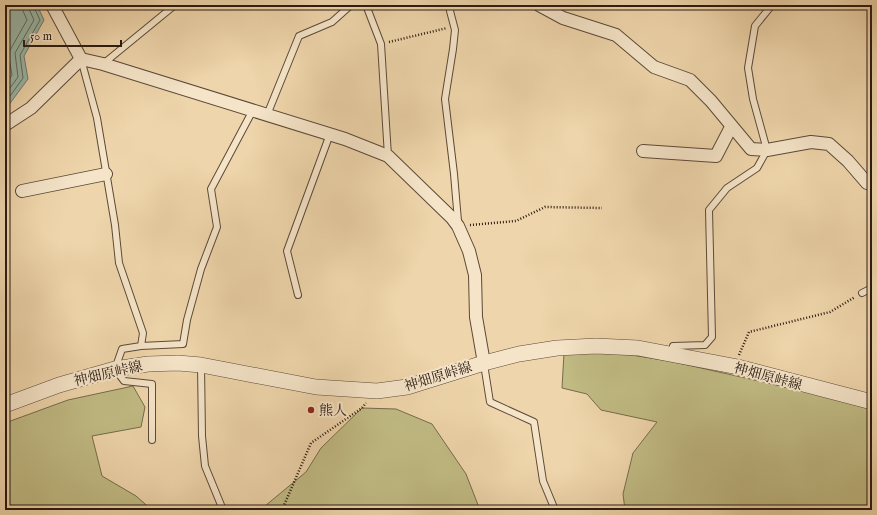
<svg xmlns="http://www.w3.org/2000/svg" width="877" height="515" font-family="'IM FELL English','Noto Serif JP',serif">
  <rect width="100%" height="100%" fill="#efd5ab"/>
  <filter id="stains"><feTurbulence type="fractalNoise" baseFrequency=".005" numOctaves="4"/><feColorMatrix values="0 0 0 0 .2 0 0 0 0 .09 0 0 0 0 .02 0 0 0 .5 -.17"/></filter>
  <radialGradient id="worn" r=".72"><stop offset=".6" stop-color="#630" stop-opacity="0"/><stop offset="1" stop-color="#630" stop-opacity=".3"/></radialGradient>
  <path fill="#c1bb84" stroke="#766b4c" d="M598,350L670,361L803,391L872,409V510H625L623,494L633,453L657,422L601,410L587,394L562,388L564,353Z
    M133,386L145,407L141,427L92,436L102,476L136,496L152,510H5V423L68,400Z
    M362,408L396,409L432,424L466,474L480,510H267L265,506L306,472L321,448Z"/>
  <path fill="#9ab9a9" stroke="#6d7a6d" d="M5,5H37L44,20L24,56L28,79L5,110Z"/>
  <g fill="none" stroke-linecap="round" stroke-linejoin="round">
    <path stroke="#626a5e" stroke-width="1" d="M5,85L12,75L9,58V52L27,20L23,11L22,5
      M5,95L18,77L15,53L34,20L29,9L28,5
      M5,103L23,78L20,55L40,20L33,5"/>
    <g stroke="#5b4a39" stroke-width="8">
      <path id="service" d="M366,5L381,44L388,156
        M452,5L450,11L455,30L453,49L445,99L454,174L458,221
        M81,59L97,118L115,225L119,263L143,333L141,346L122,349L115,369L124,381L152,384V440
        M103,64L175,5
        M267,115L299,36L332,22L351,5
        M862,293L872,288
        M298,295L287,251L330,134
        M141,346L183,344L187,320L201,269L217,227L211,189L253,110
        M671,355L673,346L705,345L712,337L709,210L727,188L757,168L767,150L753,99L748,68L755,26L772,5
        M484,364L490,402L534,422L543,481L555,510
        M201,365L202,436L205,466L223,510"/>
    </g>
    <g stroke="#5b4a39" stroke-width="14">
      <path id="minor" d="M52,5L81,59L103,64L345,139L388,156L452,218L458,226L469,251L475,275L476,317L484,363
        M539,5L563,18L616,35L654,67L690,80L711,101L751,149L767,150L811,142L829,144L848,161L867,183L872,184
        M5,125L31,108L81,59
        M643,151L716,156L731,127
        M22,191L106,174"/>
    </g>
    <g stroke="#5b4a39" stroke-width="16">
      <path id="tertiary" d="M5,405L59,385L115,369L148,364L178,363L201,365L316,387L377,391L407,387L484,363L519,354L557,348L596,346L638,348L738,367L872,402"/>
    </g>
    <path stroke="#2a1b13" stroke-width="2.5" stroke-dasharray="1 2" stroke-linecap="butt" d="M389,42L447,28
      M470,225L516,221L545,207L602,208
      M739,355L749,332L830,312L855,297
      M282,510L311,443L362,408L366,403"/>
    <use href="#service" stroke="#f5e4c8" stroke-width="6"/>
    <use href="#minor" stroke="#f5e4c8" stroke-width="12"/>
    <use href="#tertiary" stroke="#f5e4c8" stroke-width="15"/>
  </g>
  <circle fill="#8f2418" stroke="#f5e4c8" stroke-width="1.5" cx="311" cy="410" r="4"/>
  <g text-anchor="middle" stroke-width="4" stroke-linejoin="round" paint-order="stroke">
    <g font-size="14" fill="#2a1b13" stroke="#f5e4c8">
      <text transform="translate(108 373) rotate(-13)" y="5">神畑原峠線</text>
      <text transform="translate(438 376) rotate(-17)" y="5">神畑原峠線</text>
      <text transform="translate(768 376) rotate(15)" y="5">神畑原峠線</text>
    </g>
    <g font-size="14" fill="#2a1b13" stroke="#f5e4c8" text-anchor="start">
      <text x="319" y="415">熊人</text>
    </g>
  </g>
  <rect width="877" height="515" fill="none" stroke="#efd5ab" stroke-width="20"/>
  <rect x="6" y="6" width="865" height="503" fill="none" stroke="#2a1b13" stroke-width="2"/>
  <rect x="10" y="10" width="857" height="495" fill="none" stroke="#2a1b13"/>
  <path d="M24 40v6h97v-6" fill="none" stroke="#2a1b13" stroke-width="2"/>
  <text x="30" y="40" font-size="12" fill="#2a1b13" stroke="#f5e4c8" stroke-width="3" paint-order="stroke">50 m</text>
  <rect width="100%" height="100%" filter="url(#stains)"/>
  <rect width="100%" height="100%" fill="url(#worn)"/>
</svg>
